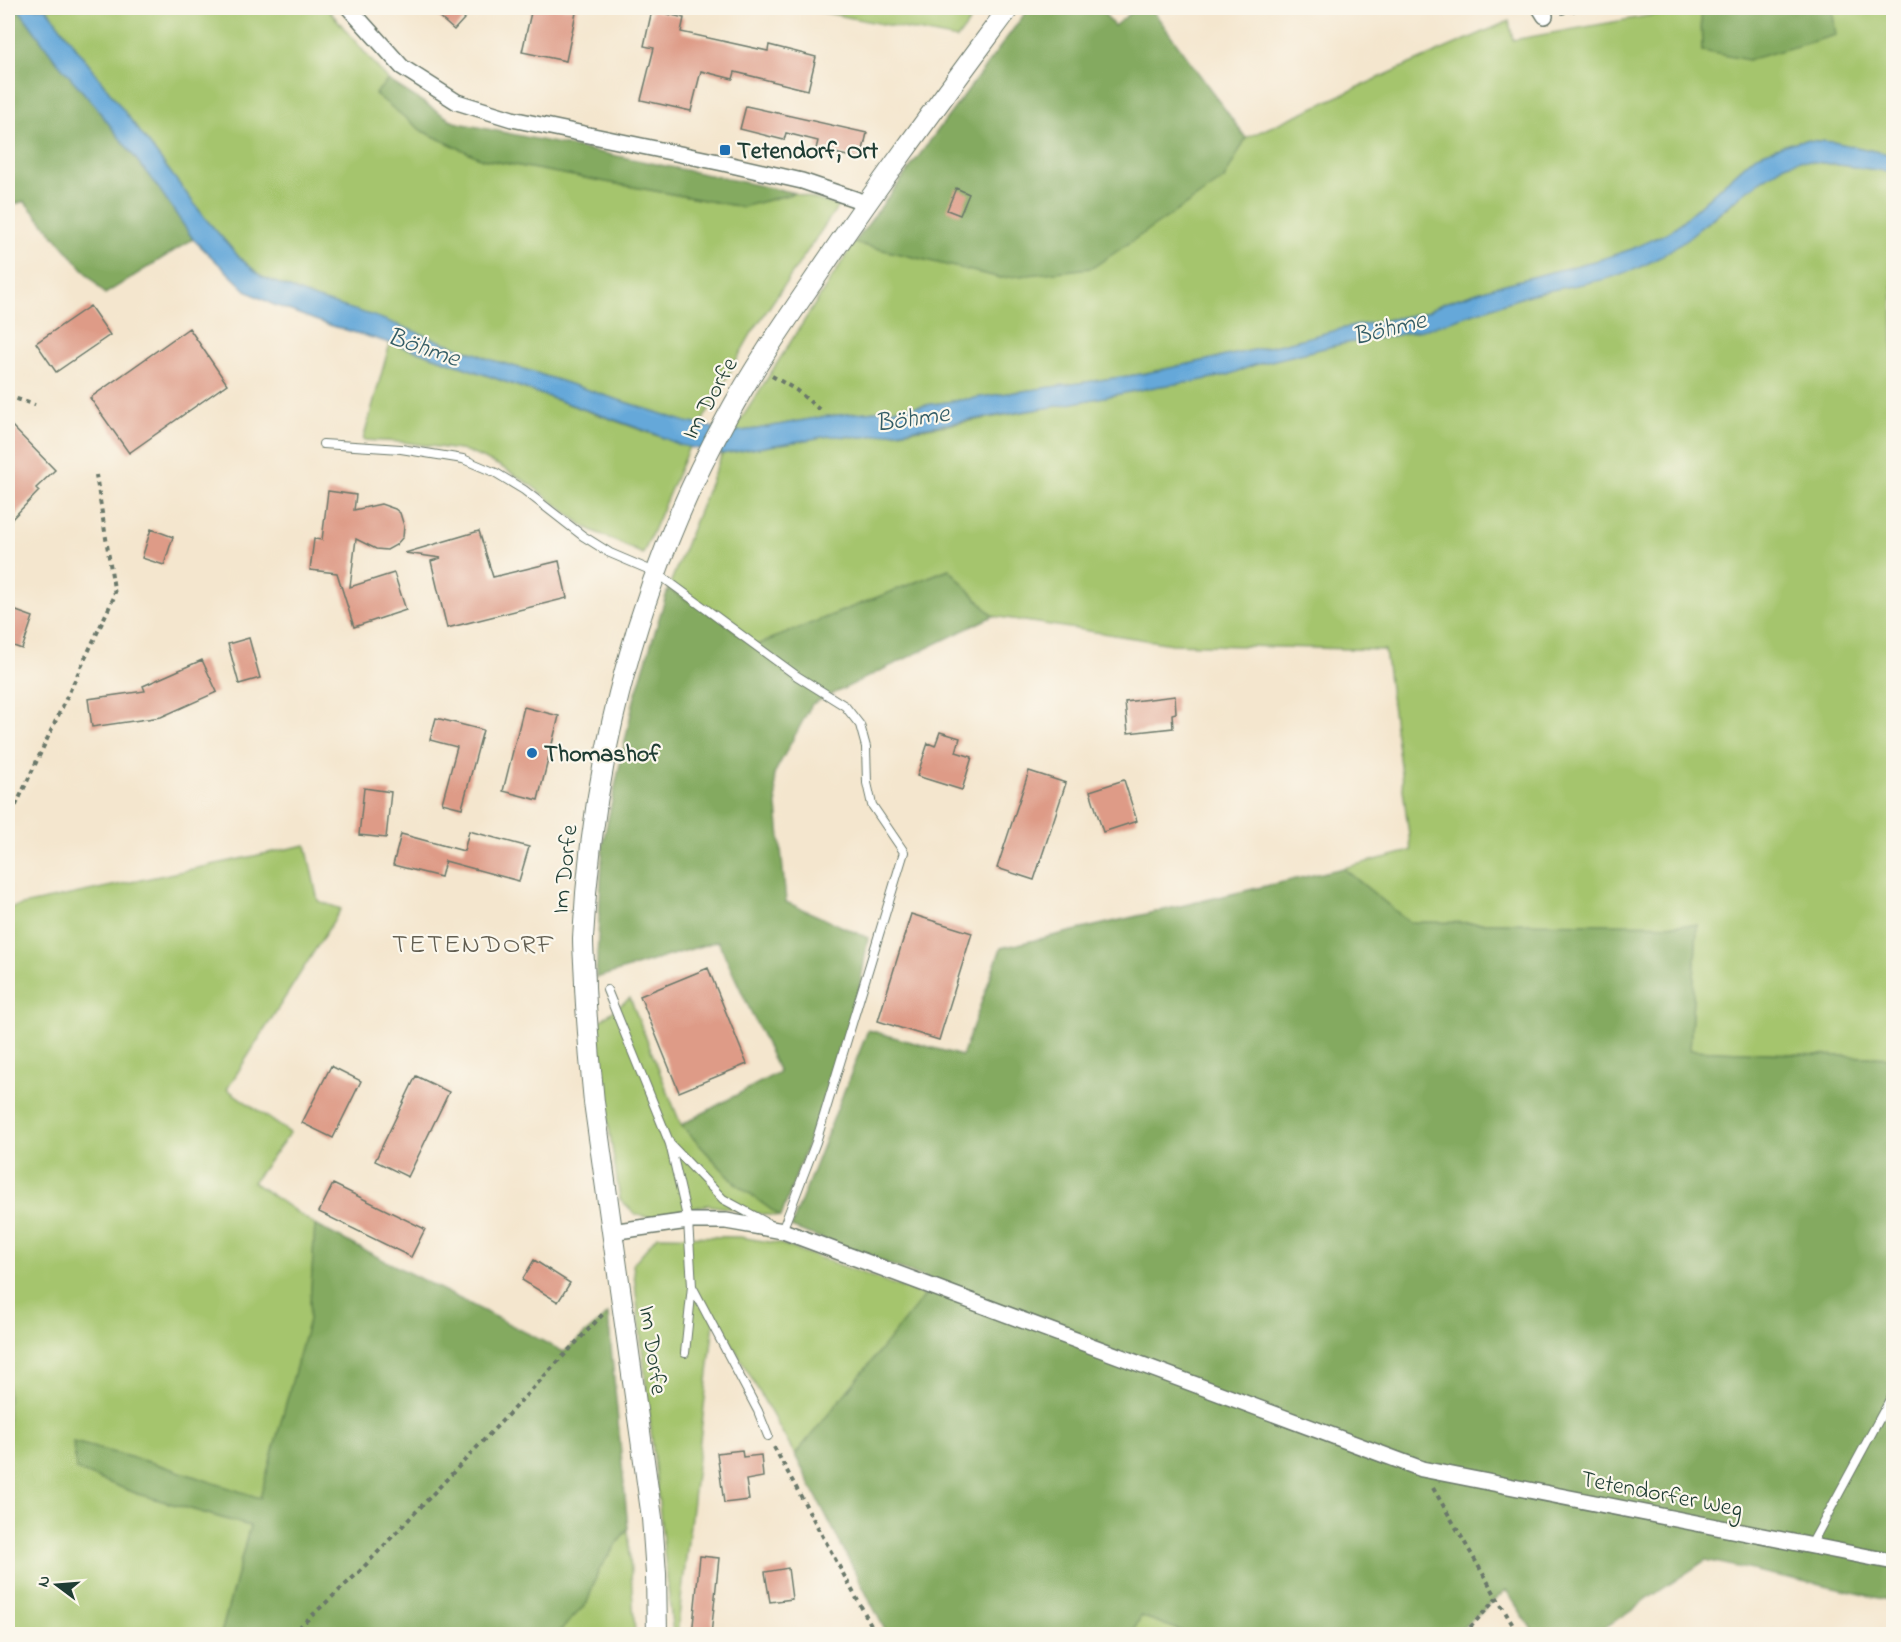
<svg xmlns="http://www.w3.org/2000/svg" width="1901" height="1642" font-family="'Indie Flower',sans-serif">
  <rect width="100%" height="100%" fill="#fbf7ec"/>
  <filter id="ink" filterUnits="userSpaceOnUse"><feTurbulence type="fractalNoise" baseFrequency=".0167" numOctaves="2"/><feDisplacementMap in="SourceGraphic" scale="12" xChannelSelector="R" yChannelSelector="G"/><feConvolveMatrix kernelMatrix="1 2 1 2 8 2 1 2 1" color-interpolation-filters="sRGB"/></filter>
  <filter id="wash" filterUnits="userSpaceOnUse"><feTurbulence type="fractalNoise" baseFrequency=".008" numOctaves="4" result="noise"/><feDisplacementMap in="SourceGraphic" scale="24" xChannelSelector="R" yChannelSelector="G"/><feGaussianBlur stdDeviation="1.35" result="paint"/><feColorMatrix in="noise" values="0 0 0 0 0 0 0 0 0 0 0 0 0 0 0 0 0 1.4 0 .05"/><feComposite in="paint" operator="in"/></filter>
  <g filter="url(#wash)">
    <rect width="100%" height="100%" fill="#f4e6ce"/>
    <path fill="#a5c56d" stroke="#628150" stroke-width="1.5" d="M46,8H327L388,80L376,94L482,159L742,207L795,193L838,206L751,334L700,425L686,422L530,371L488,359L477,354L442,342L377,318L315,298L262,277L239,257L205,218Z
      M802,8H980L957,39Z
      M1692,8H1701L1702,51L1835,35L1832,8H1893V155L1833,142L1803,140L1784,145L1755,156L1671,231L1632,249L1602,259L1490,288L1444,303L1424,313L1349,327L1282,344L1142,374L912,407L821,417L757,429L733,432L854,243L1001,278L1224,179L1246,138L1412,63L1509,21L1513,40Z
      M1800,160L1893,172V1058L1690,1050L1697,926L1409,922L1343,868L1411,851L1385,650L1172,644L993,616L949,569L754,646L717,617L668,589L722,454L829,436L864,437L942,426L1058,406L1160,386L1192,382L1228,375L1254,365L1341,344L1392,336L1429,328L1532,294L1564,287L1660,257L1722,212L1746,191L1785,165Z
      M390,343L420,352L689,447L643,554L587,528L528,483L500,466L466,451L402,442L363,440Z
      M306,845L318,901L341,909L227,1089L290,1133L253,1182L315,1225L309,1320L260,1499L156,1464L73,1442L77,1470L138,1494L250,1526L221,1634H8V908Z
      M630,998L681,1125L735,1183L781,1217L707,1205L650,1218L635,1214L620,1199L597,1049L596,1024Z
      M657,1236L740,1237L781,1244L926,1296L795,1455L715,1314L677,1634H673L633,1264Z
      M628,1528L635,1634H557L587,1603L599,1569Z
      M1141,1616L1190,1634H1132Z"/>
    <path fill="#84aa60" stroke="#52744a" stroke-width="1.5" d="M8,8H18L54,58L95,106L160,190L193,239L105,294L24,201L8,207Z
      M1029,8H1100L1114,26L1137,8H1151L1246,138L1224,179L1092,268L1001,278L854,243Z
      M1701,8H1832L1836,35L1748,60L1702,51Z
      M388,80L454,122L795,193L742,207L482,159L422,131L375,94Z
      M949,569L993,616L812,704L774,774L786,902L868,938L856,1010L781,1217L735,1183L681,1125L779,1072L718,941L596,978L603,842L634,700L668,589L717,617L754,646Z
      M1343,868L1409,922L1697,925L1690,1050L1893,1058V1601L1706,1560L1595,1634H1535L1506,1590L1456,1634H1190L1141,1616L1132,1634H887L795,1455L936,1282L791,1227L868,1030L962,1056L1001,948Z
      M315,1225L564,1352L608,1314L628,1528L599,1569L587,1603L557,1634H221L250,1526L138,1494L76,1470L73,1442L156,1464L260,1498L309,1320Z"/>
    <path fill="#65a8d9" stroke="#427286" stroke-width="1.5" d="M18,8H46L205,218L239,257L262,277L315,298L377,317L442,342L477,354L488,359L530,371L686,422L733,432L757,429L821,417L912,407L1142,374L1282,344L1349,327L1424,313L1444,303L1490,288L1602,259L1632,249L1671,231L1755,156L1784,145L1803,140L1833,142L1893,155V172L1800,160L1785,165L1746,191L1685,240L1660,257L1639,268L1606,279L1532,294L1429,328L1392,336L1341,344L1254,365L1228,375L1192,382L1160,386L1058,406L864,437L829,436L722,454L680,445L655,434L420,352L326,324L272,304L248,292L193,239L160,190L95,106L54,58Z"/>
    <g id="blocks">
      <path fill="#de9b87" d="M429,8H474L454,30Z
        M532,8H577L566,61L522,52Z
        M652,10L684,18L681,32L768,51L769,45L816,57L808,90L735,72L733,79L701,71L691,111L641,100L654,48L644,46Z
        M746,106L867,133L861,159L816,149L818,141L786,133L784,140L740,129Z
        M956,188L969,194L960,215L947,210Z
        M90,306L110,335L56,372L36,343Z
        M189,328L227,384L129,453L90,398Z
        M8,422L55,470L36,488L39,491L8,523Z
        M328,491L356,495L354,510L381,504L395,509L400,513L404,526L403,537L396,545L387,550L376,549L356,539L350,587L394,573L406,610L354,627L337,573L310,570L314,539L322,540Z
        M151,529L173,537L164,565L142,558Z
        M479,531L493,577L559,561L567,598L447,628L431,561L441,558L405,553Z
        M8,608L33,617L22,649L8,644Z
        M249,638L260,678L239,684L228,644Z
        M202,660L217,692L161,717L92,727L88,699L145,691L143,686Z
        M1175,696L1176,713L1172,714L1173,728L1128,733L1125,702Z
        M524,707L559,716L538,800L503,791Z
        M436,718L483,730L462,808L442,803L457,747L430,740Z
        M940,732L960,738L956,752L972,757L962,790L917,776L928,743L935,746Z
        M1029,771L1066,783L1034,880L997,868Z
        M1124,780L1137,821L1103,832L1090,791Z
        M364,788L391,792L386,838L359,835Z
        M469,831L529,847L519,881L445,861L441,877L393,865L401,834L464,851Z
        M911,914L972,933L939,1040L878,1021Z
        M708,968L747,1064L679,1092L640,996Z
        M331,1066L361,1081L333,1138L302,1123Z
        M416,1076L449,1092L408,1177L375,1161Z
        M333,1184L425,1229L411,1257L319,1212Z
        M534,1260L570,1283L558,1302L522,1280Z
        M742,1450L743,1457L761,1455L763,1477L746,1480L749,1500L724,1503L717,1453Z
        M700,1556L719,1558L711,1635H692Z
        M788,1568L792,1599L770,1602L765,1572Z"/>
    </g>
  </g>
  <g filter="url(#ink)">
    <use href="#blocks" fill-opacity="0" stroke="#6a786a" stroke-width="1.5"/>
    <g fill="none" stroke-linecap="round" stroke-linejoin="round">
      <g stroke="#6a786a" stroke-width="10">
        <path id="service" d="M323,444L401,449L463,459L496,473L524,490L583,536L610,553L657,573L797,676L845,706L860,725L866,747L867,783L872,805L904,852L816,1142L782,1231
          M607,990L670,1144L688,1221L692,1286L685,1353
          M670,1144L723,1199L769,1224
          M693,1288L758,1411L768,1436
          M1811,1545L1894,1392"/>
      </g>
      <g stroke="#6a786a" stroke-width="18">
        <path id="minor" d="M349,8L402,67L457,102L512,119L723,163L802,181L855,199L865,204
          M1540,8L1545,16
          M611,1232L688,1221H726L783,1231L1422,1469L1894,1562"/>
      </g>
      <g stroke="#6a786a" stroke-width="22">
        <path id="tertiary" d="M657,1634L656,1574L652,1518L594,1102C590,1063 587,1025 585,987C585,971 583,954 583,938C592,757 639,576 727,417C754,367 786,321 818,274C879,183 944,96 1009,8"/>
      </g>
      <path stroke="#6a786a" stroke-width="4" stroke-dasharray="4.5 4.5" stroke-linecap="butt" d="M1561,13L1587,8
        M772,376L796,390L820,410
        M8,396L35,405
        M8,822L115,595L96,475
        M774,1447L876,1634
        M1433,1488L1518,1634
        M292,1634L359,1572L605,1312
        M1464,1634L1497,1598"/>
      <use href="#service" stroke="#fff" stroke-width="8"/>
      <use href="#minor" stroke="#fff" stroke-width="15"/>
      <use href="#tertiary" stroke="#fff" stroke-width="20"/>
    </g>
  </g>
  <g fill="#1f6fb2" stroke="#fbf7ec" stroke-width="2">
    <rect x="719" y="144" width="12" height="12" rx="3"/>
    <circle cx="532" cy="753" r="6"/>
  </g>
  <g text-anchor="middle" stroke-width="4.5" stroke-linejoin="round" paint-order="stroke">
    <g font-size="24" font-weight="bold" fill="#1f3d34" stroke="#fbf7ec" text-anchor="start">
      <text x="737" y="158">Tetendorf, Ort</text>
      <text x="544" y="761">Thomashof</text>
    </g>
    <g font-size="24" fill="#1f3d34" stroke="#fbf7ec">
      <text transform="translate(709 398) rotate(-61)" y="8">Im Dorfe</text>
      <text transform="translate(564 869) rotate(-84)" y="8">Im Dorfe</text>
      <text transform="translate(654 1350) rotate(82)" y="8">Im Dorfe</text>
      <text transform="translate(1662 1493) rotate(11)" y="8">Tetendorfer Weg</text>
    </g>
    <g font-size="26" font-style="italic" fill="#345d66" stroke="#fbf7ec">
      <text transform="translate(1389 327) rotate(-14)" y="9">Böhme</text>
      <text transform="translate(424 346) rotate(19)" y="9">Böhme</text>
      <text transform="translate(912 417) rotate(-8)" y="9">Böhme</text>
    </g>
    <g font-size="27" letter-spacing="1.5" fill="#625e51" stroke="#fbf7ec">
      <text x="474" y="952">TETENDORF</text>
    </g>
  </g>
  <rect width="1901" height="1642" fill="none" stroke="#fbf7ec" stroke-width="30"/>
  <g transform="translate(57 1585) rotate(286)" stroke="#fbf7ec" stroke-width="4.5" paint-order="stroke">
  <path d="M0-4.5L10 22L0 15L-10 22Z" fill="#1f3d34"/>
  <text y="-9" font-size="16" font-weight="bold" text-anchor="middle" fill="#1f3d34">N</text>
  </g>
</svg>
